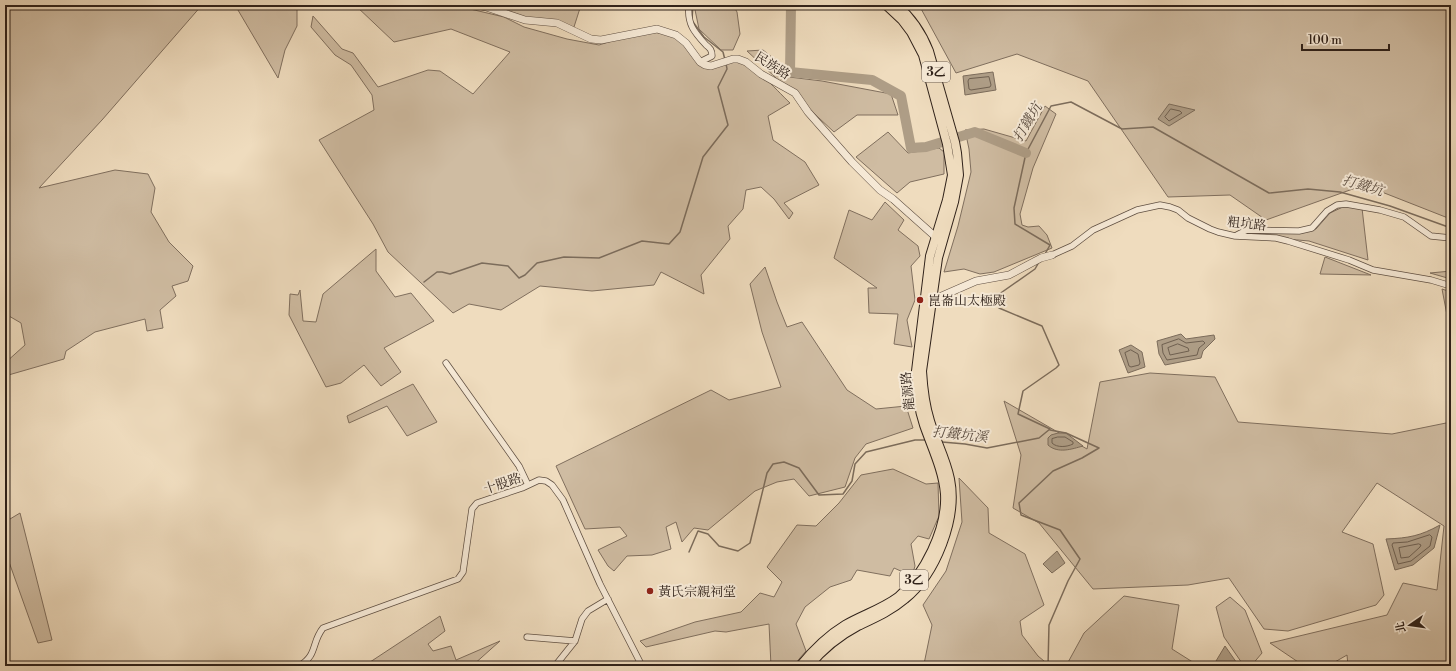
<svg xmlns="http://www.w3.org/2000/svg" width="1456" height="671" font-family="'Libre Bodoni','Noto Serif TC',serif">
  <rect width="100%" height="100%" fill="#efdcbe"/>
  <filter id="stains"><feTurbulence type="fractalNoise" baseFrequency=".005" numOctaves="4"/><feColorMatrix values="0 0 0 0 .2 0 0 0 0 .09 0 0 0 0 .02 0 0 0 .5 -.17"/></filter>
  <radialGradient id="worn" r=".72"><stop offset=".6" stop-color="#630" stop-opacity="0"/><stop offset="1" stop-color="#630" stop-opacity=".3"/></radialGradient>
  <path fill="#cfbca2" stroke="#806f5e" d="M5,5H202L102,120L39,188L115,170L148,174L155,188L151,212L169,242L193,266L188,281L172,286L176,296L160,310L163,328L147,331L145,319L95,332L66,351L64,359L5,376V363L25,345L21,323L9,316L5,321Z
    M235,5H297V26L285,50L278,78Z
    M355,5H459L466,8L504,17L524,27L567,39L599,45L631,35L654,32L675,36L705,65C713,63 722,60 730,60C751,59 775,89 790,103L768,116L773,140L805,162L819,185L784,203L793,213L789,219L774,199L761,187L746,190L743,209L728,226L730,239L701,275L704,294L661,272L654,285L592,291L540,286L501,310L469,304L453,313L388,252L373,224L319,140L374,110L372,95L351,65L335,55L311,27L313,16L342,49L353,53L378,87L428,70L440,71L473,94L510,52L451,29L394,42Z
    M490,5H581L573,30L521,16Z
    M694,5H733L737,12L740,34L733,50H721L699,29Z
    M919,5H1451V207L1448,218L1364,185L1266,220L1230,195L1168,197L1088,81L1017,54L956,73Z
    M763,50L782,65L789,77L822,81L891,94L898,115H857L834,132L747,51Z
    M1045,106L1056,114L1033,168L1020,214L1022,225L1028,227L1039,226L1047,235L1052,248L994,272L980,274L964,269L944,272L958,226L971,172L969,149L965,130L984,129L1026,141Z
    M888,132L908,153L939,148L944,152V174L910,182L897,193L856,157Z
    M885,202L904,220L898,230L918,246L920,256L911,266L915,300L907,320L912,347L894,344L898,314L869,313L868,288H877L834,258L849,210L872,220Z
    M1345,206L1362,208L1368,260L1309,241L1254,236L1252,234V232L1297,233L1316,229L1330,213Z
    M376,249V271L395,297L411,293L434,321L384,348L401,372L381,386L364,365L341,383L326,387L289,315L290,294L298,295L300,290L303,321L316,322L323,294Z
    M1325,257L1371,275L1320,274Z
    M765,267L777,302L787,327L802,322L847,390L876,409L906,406L913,428L866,444L855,458L845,487L809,496L794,479L777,482L755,491L708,530L694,528L682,542L676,522L666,527L671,549L652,555L627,556L614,571L608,566L598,550L627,536L620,527L585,529L556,466L711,390L729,400L781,387L762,332L750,284Z
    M1451,271V279L1430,273Z
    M1442,289L1451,292V319L1447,315Z
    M1150,373L1215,377L1238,422L1392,434L1451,422V666H1348L1347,655L1328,666H1304L1270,643L1387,615L1403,583L1437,590L1444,526L1377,483L1342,532L1373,544L1384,595L1376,605L1288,631L1264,629L1229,578L1188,585L1093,589L1039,523L1013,508L1021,455L1004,401L1087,449L1100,382Z
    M413,384L437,422L407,436L387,406L349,423L347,416Z
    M893,469L926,484L938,483L939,516L929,539L918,536L911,544L915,566L912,576L894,568L890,576L857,570L851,580L830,587L805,607L796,624L806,651L793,666H771L769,624L726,632L715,631L646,647L640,641L695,622L741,612L760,593L774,597L782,582L767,567L797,525L816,526L839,503L861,475Z
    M959,478L988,508L989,533L1025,554L1044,605L1020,621L1022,635L1038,656L1050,666H891L924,664L932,625L923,605L946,571L962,522Z
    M20,513L52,640L38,643L9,562L5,560V522Z
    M1124,596L1179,605L1172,649L1199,666H1066L1084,633Z
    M1230,597L1245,610L1262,653L1251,666H1244L1224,637L1216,607Z
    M440,616L445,631L428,644L433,651L451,646L456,660L500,641L472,666H364Z"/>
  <path fill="#ae9d86" stroke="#7c6c5b" d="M993,72L996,90L965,95L963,76Z
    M1169,104L1195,110L1169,126L1158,119Z
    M1181,334L1186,339L1214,335L1215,339L1203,351L1201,358L1165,365L1159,354L1157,341Z
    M1131,345L1142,352L1145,367L1128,373L1119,350Z
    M1058,433H1066L1083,446C1072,449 1058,454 1048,445V438L1051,435Z
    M1440,525L1434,548L1413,565L1395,570L1386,539C1409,538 1420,536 1440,525Z
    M1057,551L1065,563L1052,573L1043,564Z
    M1225,646L1239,666H1213Z"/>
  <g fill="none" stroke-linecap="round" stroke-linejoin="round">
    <path stroke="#6f6050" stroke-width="1" d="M989,77L991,85L990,87L971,90L969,89L968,81L969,79Z
      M1171,109L1180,111L1182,113L1169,121L1165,117Z
      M1179,339L1186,343L1203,341L1205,343L1199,348L1197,355L1167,360L1163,353L1162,345Z
      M1178,344L1188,348L1189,351L1170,355L1168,348Z
      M1131,350L1138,354L1140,363L1139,365L1131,367L1129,366L1125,353Z
      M1058,437H1065L1073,442V444C1067,447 1057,448 1052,443V439Z
      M1430,535L1432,537L1430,546L1411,561L1398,564L1392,545L1393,543L1407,542Z
      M1419,544L1421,545L1420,547L1409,557L1401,558L1399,548Z"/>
    <path stroke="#7c6c5b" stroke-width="1.5" d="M692,19L693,5
      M693,22L704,37L723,52L725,60
      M1045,254L1050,245L1015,224L1014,208L1026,153L1051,106L1071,102L1122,129L1153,127L1269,193L1308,189L1340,192L1390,206L1451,228
      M424,282L437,272H442L450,274L482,263L508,266L519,278L525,275L537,263L564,257L599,258L642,241L669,244L680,232L703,157L728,125L718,87L727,69L726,63
      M942,442L965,444L987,448L1039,438L1050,429L1018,414L1023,391L1056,368L1059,365L1042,326L999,308L995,297L1035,269L1039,262
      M689,552L698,531L708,534L719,546L738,551L750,543L767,473L773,464L784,462L799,468L819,495L843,494L852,481L855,464L866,452L915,440H926
      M1048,666L1049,625L1068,581L1080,559L1060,530L1021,515L1019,503L1053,471L1082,458L1099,448L1066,433L1050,430"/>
    <path stroke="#ae9d86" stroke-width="10" d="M791,5L790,72L872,80L901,96L911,148L926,147L975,132L1026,153"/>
    <g stroke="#605043" stroke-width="7">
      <path id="minor" d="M689,5C687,24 694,32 706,45C710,48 712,50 712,56L700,62
        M1237,235L1247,230L1299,231L1312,228L1327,211L1337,205L1346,204L1380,210L1404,217L1431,236L1451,238
        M1052,255L1072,246L1093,230L1137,210L1160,205L1170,207L1178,210L1188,218L1210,229L1218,232L1235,236L1276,238L1288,241L1349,260L1373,270L1431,280L1451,286
        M446,363L519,466L528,485
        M527,637L575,641
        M299,666C318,655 311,643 323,628L458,579L463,572L472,509L477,503L522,488L539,480L546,481L552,485L563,500L600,584L642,666
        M555,666L575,641L582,619L588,611L608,599"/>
    </g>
    <g stroke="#605043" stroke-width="8">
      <path id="tertiary" d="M477,5L486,7L525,20L557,23L591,39L601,40L657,29L676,35L686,43L700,62L705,65L711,66L733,59H738L746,62L761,74L795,93L808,112L852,162L880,190L893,199L939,240
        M928,302L976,281L1009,275L1041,258L1052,255"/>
    </g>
    <g stroke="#30221a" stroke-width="10">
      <path id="primary" d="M800,666C813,650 827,636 845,625C862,615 882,609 898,597C924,575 947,529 945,494C943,470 932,448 924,425C918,407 916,389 916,371L930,256L947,200L952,175L947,144L923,55L911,32L902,20L886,5
        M809,666C823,649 839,636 858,626C875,618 891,611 905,599C936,574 958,518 950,479C946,459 936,441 930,421C925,405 923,388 922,371L938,258L954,202L959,175L957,153L955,142L929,51C922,33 912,18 897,5"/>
    </g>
    <use href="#minor" stroke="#f5e8d5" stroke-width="5.5"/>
    <use href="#tertiary" stroke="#f5e8d5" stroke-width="7"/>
    <use href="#primary" stroke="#efdcbe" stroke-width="8"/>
  </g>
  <g fill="#8f2418" stroke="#f5e8d5" stroke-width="1.5">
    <circle cx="920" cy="300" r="4"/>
    <circle cx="650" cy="591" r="4"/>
  </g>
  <g text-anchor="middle" stroke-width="4" stroke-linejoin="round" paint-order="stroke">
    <g fill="#f5e8d5" stroke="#6b5d52" stroke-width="1">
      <rect x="922" y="62" width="28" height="20" rx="3"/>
      <rect x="900" y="570" width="28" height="20" rx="3"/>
    </g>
    <g font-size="12" font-weight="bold" fill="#30221a">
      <text x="936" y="76">3乙</text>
      <text x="914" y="584">3乙</text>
    </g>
    <g font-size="13" fill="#30221a" stroke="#f5e8d5">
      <text transform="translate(773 65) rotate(32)" y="5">民族路</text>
      <text transform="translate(1247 223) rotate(6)" y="5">粗坑路</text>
      <text transform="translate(907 391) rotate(-96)" y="5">龍源路</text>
      <text transform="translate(502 483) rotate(-19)" y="5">十股路</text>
    </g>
    <g font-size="13" fill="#30221a" stroke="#f5e8d5" text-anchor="start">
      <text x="928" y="305">崑崙山太極殿</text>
      <text x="658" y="596">黃氏宗親祠堂</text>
    </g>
    <g font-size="14" font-style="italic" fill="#5c4d40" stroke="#f5e8d5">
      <text transform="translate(1027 122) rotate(-59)" y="5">打鐵坑</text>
      <text transform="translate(1363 185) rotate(16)" y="5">打鐵坑</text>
      <text transform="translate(960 434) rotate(6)" y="5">打鐵坑溪</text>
    </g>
  </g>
  <rect width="1456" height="671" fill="none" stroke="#efdcbe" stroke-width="20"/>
  <rect x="6" y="6" width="1444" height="659" fill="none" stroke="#30221a" stroke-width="2"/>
  <rect x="10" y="10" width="1436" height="651" fill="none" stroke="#30221a"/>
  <g transform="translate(1410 625) rotate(257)" stroke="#f5e8d5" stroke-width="3" paint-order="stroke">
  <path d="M0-3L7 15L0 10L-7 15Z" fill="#30221a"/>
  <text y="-6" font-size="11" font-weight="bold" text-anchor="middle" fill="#30221a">北</text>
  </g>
  <path d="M1302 44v6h87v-6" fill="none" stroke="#30221a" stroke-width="2"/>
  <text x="1308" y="44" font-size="12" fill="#30221a" stroke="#f5e8d5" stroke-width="3" paint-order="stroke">100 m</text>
  <rect width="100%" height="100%" filter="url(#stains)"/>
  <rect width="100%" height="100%" fill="url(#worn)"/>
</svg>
